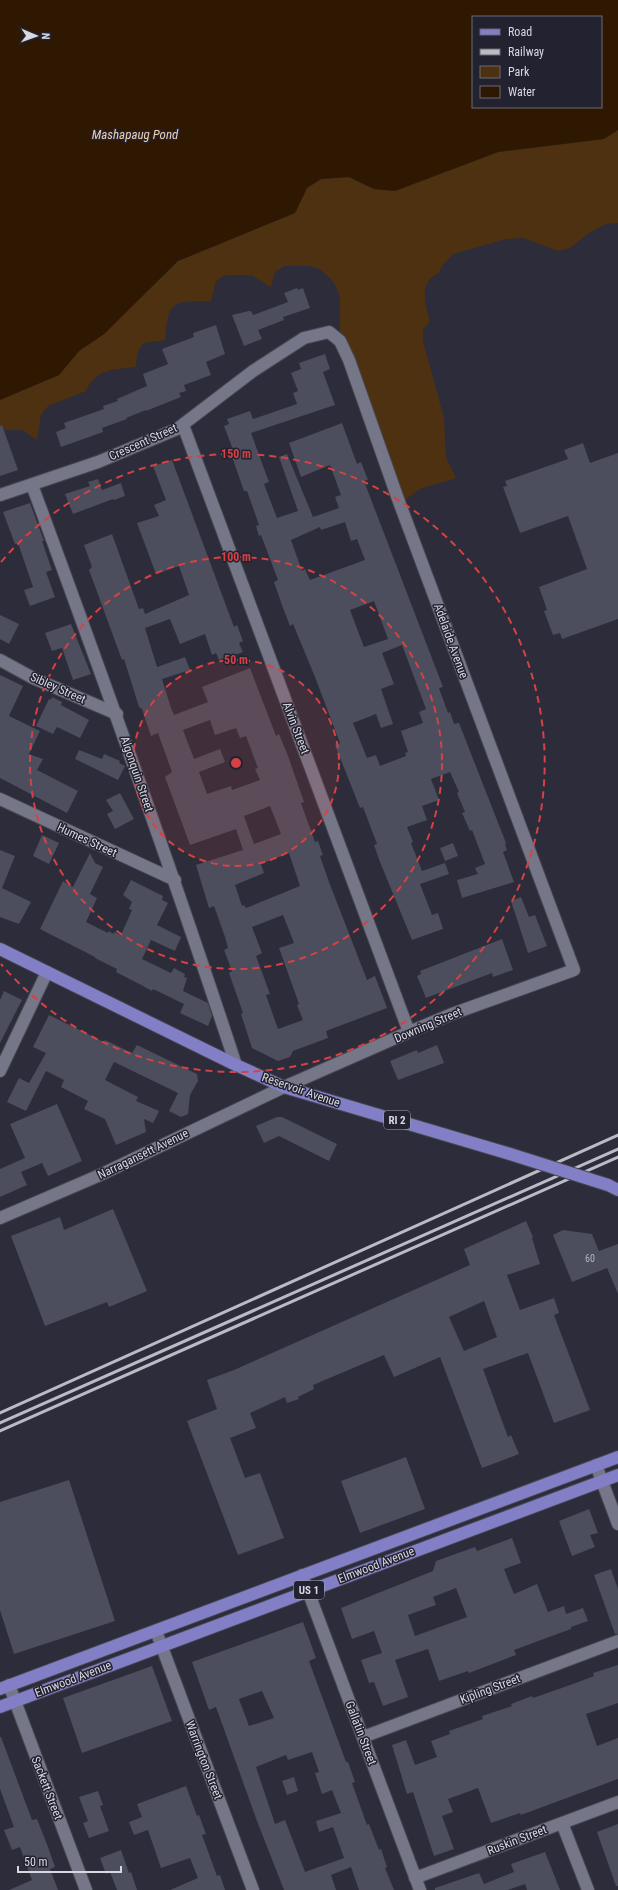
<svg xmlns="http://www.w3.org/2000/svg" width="618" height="1890" font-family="'Roboto Condensed',sans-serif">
  <rect width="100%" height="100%" fill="#2c2c3a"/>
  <path fill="#4e3111" d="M618,130V223L606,224L590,232L570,248L558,251L523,238L506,239L453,254L442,266L439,273C418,282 425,303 430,321L423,330V341L444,418L446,457L456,478L420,489L401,503L340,341V296L333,281L320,269L309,266H284L275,272L271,287L251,275H225L216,281L211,301C171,302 169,299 165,340L143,343L137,354L136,367C114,370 96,368 86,391L48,406L41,415L37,440L22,430H0V400L59,375L79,351L104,334L178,261L295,213L307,188L321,179L349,177L374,189L395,191L498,152L604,139Z"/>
  <path fill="#2e1801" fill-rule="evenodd" d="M0,0H618V130L604,139L498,152L395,191L374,189L349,177L321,179L307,188L295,213L178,261L104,334L79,351L59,375L0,400ZM473,17H601V107H473Z"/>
  <path fill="#4c4d5d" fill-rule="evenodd" d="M297,288L298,290L303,288L310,308L283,317L284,320L258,330L262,339L244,346L232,315L249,311H251L253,315L288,302L284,293Z
    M216,325L225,354L206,362L211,375L184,385L186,391L179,393L181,397L146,411V410L126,418L127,419L102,428L103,432L61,447L56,432L66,428L64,423L104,409L103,406L118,401L117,399L147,386L143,374L168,364L162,349L194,337L193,333Z
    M325,354L330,369L323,372L335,405L251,433L269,482L264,484L277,518L298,511L279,457L287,454L313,517L339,508L335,497L341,495L330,465L301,477L289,443L342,423L357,464L361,462L368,480L364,481L443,687L439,688L448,713L450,712L454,724L459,723L506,843L505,844L507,850L503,852L514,882L462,898L457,880L478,874L475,868L485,864L472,830L470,831L462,813L465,812L457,793L459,792L450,772L431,779L439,800L422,806L427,820L407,827L413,842L411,843L422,871L445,863L449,874L420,884L432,915L438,913L443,929L412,940L380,862L374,845L377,844L363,807L360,808L335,745L340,743L315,677L293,624L290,626L283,608L274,582L278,580L261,535L259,536L256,526L259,525L247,491H244L238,474L229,448L232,447L224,426L229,424L227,419L250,411L253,419L297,404L293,393L298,391L291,373L301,369L299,363ZM345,522L351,541L357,539L365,560L310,580L305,569L302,571L291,540L320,527L321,530ZM374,601L388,639L364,647L350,610ZM402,645L426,709L419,712L423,723L401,731L408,752L405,753L406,756L380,766L376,755L367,758L353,723L376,714L381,728L393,724L381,689L394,684L382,653Z
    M2,425L18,470L0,476V426Z
    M583,443L590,463L618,453V619L562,639L560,633L553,635L544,611L547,610L539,587L587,569L568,516L520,533L503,487L507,486L505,481L568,459L564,450Z
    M172,460L234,627L237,625L243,641L239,643L243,652L219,660L216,653L212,655L205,634L180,644L170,619L145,628L157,667L185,657L190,670L162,679L171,708L174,715L208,702L202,687L250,668L276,736L279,734L288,756L304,802L301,803L315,842L318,841L323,855L320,856L329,882L367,980L375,976L387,1008L326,1031L328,1038L293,1051L290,1057L278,1061L252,1048L241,1014L243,1013L229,973L232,971L224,950L228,948L225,937L214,906L209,908L196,865L243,850L236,829L190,845L165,777L172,772L158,733L151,736L142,709L139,707L124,659L122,660L89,570L92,567L84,545L112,534L139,609L143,608L145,614L189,595L179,566L156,574L137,523L159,516L154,505L166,500L153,466ZM210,720L215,735L236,728L240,738L246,736L258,768L255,769L260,780L232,790L231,786L207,794L199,772L225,762L220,749L194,759L183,730ZM270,806L281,834L254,844L244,816ZM289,853L300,886L246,908L244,905L242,906L235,885L264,873L261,864ZM283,915L294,943L279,948L299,1004L297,1005L303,1020L278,1029L266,995L270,994L256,956L262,953L252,927Z
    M98,479L102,490L121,483L125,496L114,500L113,499L73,514L65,494L90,486L88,482Z
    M30,503L44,541H42L52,570L46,572L55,597L30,606L24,590L33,587L18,543L15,544L3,512Z
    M0,615L19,624L9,644L0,639Z
    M71,624L91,674L73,680L62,648L52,651L45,633Z
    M0,675L23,686L9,716L40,731L29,754L43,759L37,770L78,791L67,813L0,778Z
    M52,697L62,702L61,705L89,720L80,738L57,727L53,734L36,726L49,699L51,700Z
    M79,750L102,759L104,754L120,761L119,763L125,766L118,780L75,759Z
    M120,793L134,819L115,829L107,814L113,811L106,800Z
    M42,835L59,843L49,864L33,856Z
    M453,843L458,856L445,861L440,848Z
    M0,850L15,856L2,888L31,902L19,924L0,917Z
    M90,853L95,863L103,867L90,894L97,898L86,922L108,933V931L114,934V932L121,935L132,910L129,909L132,902L123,895L131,880L163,896L162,900L168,903L157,925L181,937L175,951L151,940L142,959L171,973L174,968L185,974L184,977L187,978L183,991L208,1003L212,1016L208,1026L180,1013L184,1004L153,989L152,991L143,986L116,972L117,969L95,958V957L40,929L63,881L73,887Z
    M521,897L529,917L535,915L547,946L528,953L511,901Z
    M502,939L513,970L493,977L492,973L426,998L417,976L421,974L420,971Z
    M4,991L22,1000L0,1043V1000Z
    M49,1015L104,1042L105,1040L132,1053L137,1045L197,1074L198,1081L190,1095L188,1114L181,1117L169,1111L178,1093L114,1062L105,1080L138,1097L136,1101L159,1111L153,1123L144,1119L146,1132L116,1145L105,1119L84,1109L88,1101L61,1087L64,1080L46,1071L26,1111L7,1102L19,1078L29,1083L46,1053L33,1047Z
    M437,1045L444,1063L398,1080L390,1061L417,1050L418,1053Z
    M57,1104L82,1161L48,1176L42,1163L21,1172L27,1185L0,1197V1169L25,1158L10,1124Z
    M277,1117H282L337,1144L329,1161L279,1136L264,1143L256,1126Z
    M113,1209L147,1291L109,1307L107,1302L45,1326L11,1236L60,1217L64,1230Z
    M526,1221L533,1237L532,1238L540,1264L507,1275L520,1310L554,1298L559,1313L554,1315L590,1410L554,1423L528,1353L483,1369L508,1437L511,1435L519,1454L482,1468L440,1357L394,1377L384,1355L313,1385L314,1389L298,1397L299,1399L287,1403L285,1397L250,1413L256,1428L230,1438L245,1478L260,1473L284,1538L238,1555L187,1421L217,1409L207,1380L234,1370L470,1265L464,1249ZM484,1301L497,1337L464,1351L449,1317Z
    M563,1230L592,1234L599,1251L618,1244V1294L607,1268L572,1282L553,1235Z
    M406,1457L425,1509L360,1533L341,1481Z
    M69,1480L115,1621L14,1654L0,1610V1502Z
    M589,1509L598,1533L590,1535L595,1547L572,1556L559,1521Z
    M512,1538L521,1563L504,1569L514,1594L537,1584L548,1612L564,1606L566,1614L583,1608L588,1621L571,1627V1629L514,1650L516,1655L469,1673L468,1671L439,1681L428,1649L395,1660L408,1697L383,1706L374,1682L369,1683L361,1660L382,1653L374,1631L352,1639L341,1608L433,1571L436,1561L475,1547L477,1551ZM456,1588L467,1617L415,1636L408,1615L436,1605L433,1597Z
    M611,1569L618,1589V1634H615L594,1575Z
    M303,1622L316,1658L309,1661L346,1762H348L355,1782L352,1783L367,1825L369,1824L379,1850L381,1849L387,1867L385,1868L394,1890H359L351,1867L331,1875L336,1890H284L257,1821L216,1707L209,1710L192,1662ZM262,1691L274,1718L249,1726L239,1699ZM312,1752L319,1772L315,1773L322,1794L332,1790L341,1813L316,1821L319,1832L333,1827L344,1858L305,1872L285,1820L275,1824L256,1767L286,1755L288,1760Z
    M618,1665V1703L586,1714L597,1746L618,1738V1779L521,1815L520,1813L491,1823L478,1788L448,1799L453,1812L442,1816L454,1849L434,1856L413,1792L407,1794L392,1745L406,1740L415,1765L437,1757L431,1741L450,1734L449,1731L483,1719L482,1716L512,1706L511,1704L532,1696L533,1698L573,1684L594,1676L593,1673Z
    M152,1666L172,1721L82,1753L63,1698Z
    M0,1737H1L32,1820L37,1819L48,1847L55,1867L50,1869L58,1890H9L32,1880L20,1847L12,1850L4,1830L14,1827L0,1789Z
    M294,1777L298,1791L287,1795L282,1781Z
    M186,1786L197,1816L199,1815L206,1834L202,1835L217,1876L220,1875L225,1890H170L198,1878L190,1858L161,1868L148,1830L134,1835L129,1822L142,1817L137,1804Z
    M98,1791L103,1805L100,1806L109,1831L89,1838L83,1823L88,1821L79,1797Z
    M618,1824V1886H616L597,1832Z
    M121,1850L129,1873L131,1872L137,1890H117L110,1872L106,1874L100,1858Z
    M545,1852L560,1890H527L525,1884L508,1890H435V1888L479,1873L484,1884L514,1872L511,1864Z"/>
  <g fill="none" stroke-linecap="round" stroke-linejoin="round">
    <g stroke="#474753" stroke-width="14">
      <path id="minor" d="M183,425L409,1032
        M32,485C103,677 172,870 236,1065
        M0,495L98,462L177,429L253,371L304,338L329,332L340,341L349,360L398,499L574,970L452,1014L409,1032L284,1087L100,1175L0,1218
        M0,660L33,678L117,714
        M0,799L175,880
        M0,1071L47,972
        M596,1465L618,1524
        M302,1575L420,1890
        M156,1631L253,1890
        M9,1685L86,1890
        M363,1737L618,1641
        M562,1823L588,1890
        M415,1878L618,1802"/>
    </g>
    <g stroke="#474753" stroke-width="14">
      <path id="major" d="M0,949L236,1065L284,1087L510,1154
        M608,1185L618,1190
        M0,1689L618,1457
        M0,1707L618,1475"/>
    </g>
    <use href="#minor" stroke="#757687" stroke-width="12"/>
    <use href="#major" stroke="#837fc7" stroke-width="12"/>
    <path stroke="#bbbbc6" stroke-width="3" d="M0,1413L618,1135
      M0,1423L618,1149
      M0,1431L618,1157"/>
    <g stroke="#474753" stroke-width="14" stroke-linecap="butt">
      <path id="major-bridge" d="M510,1154L608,1185"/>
    </g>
    <use href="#major-bridge" stroke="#837fc7" stroke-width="12"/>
  </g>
  <circle cx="236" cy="763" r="103" fill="#d64244" fill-opacity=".12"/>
  <g fill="none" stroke="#d64244" stroke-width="2" stroke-dasharray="7 5">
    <circle cx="236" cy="763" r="103"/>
    <circle cx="236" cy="763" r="206"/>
    <path d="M1 562A309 309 0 1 1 1 964"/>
  </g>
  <g text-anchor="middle" stroke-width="3" stroke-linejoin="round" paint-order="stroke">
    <g font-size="10" fill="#b5b5c1">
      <text x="590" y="1262">60</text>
    </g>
    <g fill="#222230" stroke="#a1a1ad" stroke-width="1">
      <rect x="384" y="1111" width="26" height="18" rx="3"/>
      <rect x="294" y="1581" width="30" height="18" rx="3"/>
    </g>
    <g font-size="11" font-weight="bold" fill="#d8d8e2">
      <text x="397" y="1124">RI 2</text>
      <text x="309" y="1594">US 1</text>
    </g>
    <g font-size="12" fill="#d8d8e2" stroke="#222230">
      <text transform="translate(143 442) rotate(-24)" y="4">Crescent Street</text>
      <text transform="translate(451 641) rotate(70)" y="4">Adelaide Avenue</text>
      <text transform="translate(58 688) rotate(24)" y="4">Sibley Street</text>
      <text transform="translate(296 728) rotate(69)" y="4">Alvin Street</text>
      <text transform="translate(137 774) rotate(71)" y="4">Algonquin Street</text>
      <text transform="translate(87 840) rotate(25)" y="4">Humes Street</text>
      <text transform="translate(428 1025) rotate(-23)" y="4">Downing Street</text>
      <text transform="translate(301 1090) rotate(19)" y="4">Reservoir Avenue</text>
      <text transform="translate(143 1154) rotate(-26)" y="4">Narragansett Avenue</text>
      <text transform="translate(376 1565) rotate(-21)" y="4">Elmwood Avenue</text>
      <text transform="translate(73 1679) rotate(-21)" y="4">Elmwood Avenue</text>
      <text transform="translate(490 1689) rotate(-21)" y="4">Kipling Street</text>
      <text transform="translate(361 1733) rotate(69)" y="4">Gallatin Street</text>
      <text transform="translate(204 1760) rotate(69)" y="4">Warrington Street</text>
      <text transform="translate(47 1788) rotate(69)" y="4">Sackett Street</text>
      <text transform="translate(517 1840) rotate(-21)" y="4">Ruskin Street</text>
    </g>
    <g font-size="13" font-style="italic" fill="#f2cdaa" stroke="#222230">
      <text x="135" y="139">Mashapaug Pond</text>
    </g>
  </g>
  <circle cx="236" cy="763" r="6" fill="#d64244" stroke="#222230" stroke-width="2"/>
  <g font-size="12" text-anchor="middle" font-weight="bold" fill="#d64244" stroke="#222230" stroke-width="3" stroke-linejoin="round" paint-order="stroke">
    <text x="236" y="458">150 m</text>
    <text x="236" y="561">100 m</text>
    <text x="236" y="664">50 m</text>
  </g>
  <rect x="472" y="16" width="130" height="92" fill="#222230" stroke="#6b6b77"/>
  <rect x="480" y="29" width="20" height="6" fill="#837fc7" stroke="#6b6b77"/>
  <text x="508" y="36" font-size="12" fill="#d8d8e2">Road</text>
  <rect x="480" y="49" width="20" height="6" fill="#bbbbc6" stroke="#6b6b77"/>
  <text x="508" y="56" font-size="12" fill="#d8d8e2">Railway</text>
  <rect x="480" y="66" width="20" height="12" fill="#4e3111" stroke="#6b6b77"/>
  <text x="508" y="76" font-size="12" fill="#d8d8e2">Park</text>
  <rect x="480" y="86" width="20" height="12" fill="#2e1801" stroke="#6b6b77"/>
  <text x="508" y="96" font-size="12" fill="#d8d8e2">Water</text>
  <g transform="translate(36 36) rotate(92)" stroke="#222230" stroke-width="3" paint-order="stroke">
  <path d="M0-3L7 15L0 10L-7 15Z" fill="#d8d8e2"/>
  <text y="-6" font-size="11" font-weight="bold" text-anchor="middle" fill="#d8d8e2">N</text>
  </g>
  <path d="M18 1866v6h103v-6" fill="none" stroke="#d8d8e2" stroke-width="2"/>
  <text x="24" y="1866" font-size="12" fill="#d8d8e2" stroke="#222230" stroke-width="3" paint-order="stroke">50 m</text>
</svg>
